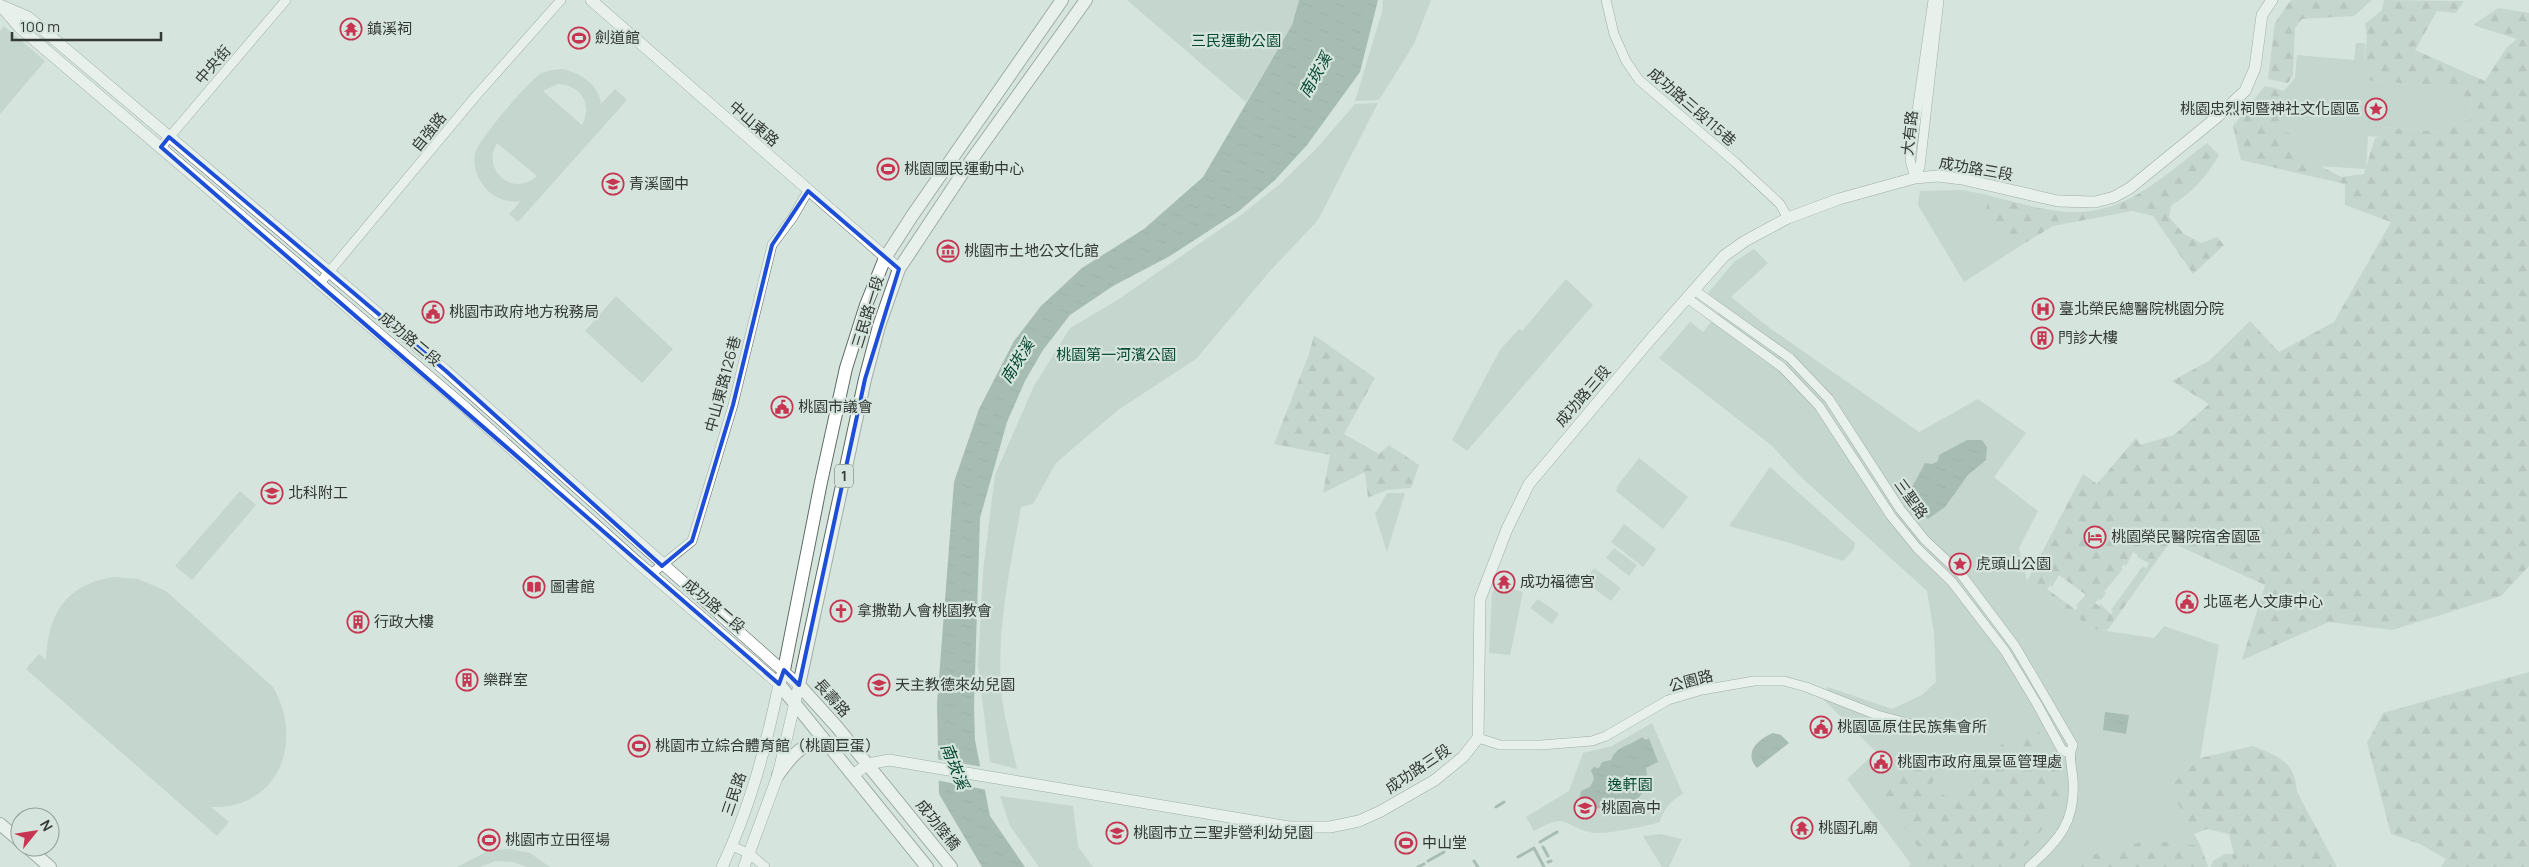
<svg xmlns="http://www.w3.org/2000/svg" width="2529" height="867" font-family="Manrope,'Noto Sans TC',sans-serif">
  <defs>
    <pattern id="forest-firs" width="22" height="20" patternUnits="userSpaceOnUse" patternTransform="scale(1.25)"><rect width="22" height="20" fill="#b2c6bc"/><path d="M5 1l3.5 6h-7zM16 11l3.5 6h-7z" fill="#91a29a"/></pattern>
    <pattern id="cemetery-stones" width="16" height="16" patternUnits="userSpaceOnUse" patternTransform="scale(1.25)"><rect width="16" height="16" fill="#b2c6bc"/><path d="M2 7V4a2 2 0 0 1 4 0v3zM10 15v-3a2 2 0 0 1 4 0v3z" fill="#91a29a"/></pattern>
    <pattern id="water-ripples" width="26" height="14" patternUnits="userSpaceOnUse" patternTransform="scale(1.25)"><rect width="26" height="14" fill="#708f80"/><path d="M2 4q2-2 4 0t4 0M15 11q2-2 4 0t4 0" fill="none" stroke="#5d766a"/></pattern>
  </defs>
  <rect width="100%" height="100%" fill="#d5e4dc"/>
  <path fill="#b2c6bc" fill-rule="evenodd" d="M1127,0H1299L1292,25L1246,102Z
    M1383,0H1431L1414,44L1379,100L1355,101L1382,12Z
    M4,26L45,61L0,114V31Z
    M2356,43H2365L2363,80L2452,87L2472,98L2470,122L2445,132L2383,127L2382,137L2368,136L2366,169L2319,166L2289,149L2279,132L2283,92L2295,78L2297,55L2354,60Z
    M562,69C580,73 599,84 601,104L615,89L627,100L518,222L509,214L521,201C512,203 499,200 492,194C480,185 472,169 475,154C477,141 528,82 540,74C547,70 554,70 562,69ZM558,84C581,85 593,104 582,125L543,91ZM497,143L537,176C513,198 481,170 497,143Z
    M1378,103L1318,220L1271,270L1196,359L1118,410L1056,463L1033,504L1021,507C1010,569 995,635 1002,698C1005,721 1012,745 1017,769L990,762L978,665L983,572L995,475L1034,386L1070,328L1116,301L1241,215L1280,184L1316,149L1355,104Z
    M1962,190L1987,195L1988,229L2020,246L1964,282L1918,205L1920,191Z
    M1754,249L1768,263L1731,297L1771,329L1919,432L1978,399L2026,433L1994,477L2038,511L2019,548L2027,581L2093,629L2154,638L2164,626L2219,645L2200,758L2169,787L2200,845L2208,867H1908L1911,864L1847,779L1876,752L1823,699L1828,687L1892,709L1922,695L1936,682L1934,633L1927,591L1801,477L1771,445L1659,358L1690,322L1703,332L1722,308L1708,293L1734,262Z
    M1566,279L1593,305L1467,451L1452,440L1500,350L1519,329L1522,331Z
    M616,296L673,349L642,383L585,331Z
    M1639,458L1688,497L1663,529L1616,491L1618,485Z
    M1770,467L1855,543L1854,549L1843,561L1790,543L1729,526Z
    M240,491L256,505L192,580L175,566Z
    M1387,493H1405L1387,552L1375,514Z
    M1624,524L1656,549L1643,567L1611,542Z
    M1614,548L1637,565L1629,576L1606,558Z
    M1594,568L1621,588L1611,601L1584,581Z
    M113,577L138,579L166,591L273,687C304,740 280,809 211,807L229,822L217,836L26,669L39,654L46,660C48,614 65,585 113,577Z
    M1497,584L1523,592L1510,655L1489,653L1492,594Z
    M1538,599L1559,614L1552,624L1530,608Z
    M1652,723L1683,794C1672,799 1662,811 1660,822C1648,826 1607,834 1595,833C1564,829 1570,810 1534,831L1526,817L1569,791L1583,753L1612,746Z
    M1000,796L1073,806L1078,847L1093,867H1039L1010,826Z
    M1660,834L1682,839L1669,867H1662L1643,836Z
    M510,849L530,853L550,867H527L513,862L496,861L480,867H457L490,850Z"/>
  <path fill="url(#forest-firs)" fill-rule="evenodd" d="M2291,0H2372L2354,16L2302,19L2295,28L2293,75L2288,83L2268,79L2275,23Z
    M2384,0L2464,1L2456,13L2437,11L2415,50L2485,81L2507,47L2517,39L2473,25L2498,8L2529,13V566L2501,596L2392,630L2329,622L2242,660L2265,585L2170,542L2107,631L2093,629L2027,581L2083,474L2097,484L2136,438L2140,445L2174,435L2209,404L2172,381L2209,361L2250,321L2279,352L2334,322L2391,222L2345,205V184L2241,160L2233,126L2265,86L2284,91L2279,132L2290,133L2289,149L2341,177L2364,174L2375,138L2382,137V127L2444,132L2445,120L2470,121L2472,98L2451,96V87L2362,80L2367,37L2365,24L2382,10ZM2133,552L2138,555L2137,557L2149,563L2146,568L2143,566L2111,610L2113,611L2111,614L2100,604L2099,606L2095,603L2098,599L2101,600L2106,593L2104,592L2123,569L2121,568L2124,564L2126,566ZM2059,575L2086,595L2076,605L2078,607L2076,610L2047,589L2050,585L2052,587Z
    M2207,143L2219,155C2205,179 2194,190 2171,206L2169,217L2184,234L2201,243L2217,237L2224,245L2193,274L2153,216L2132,211L2053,226L2020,246L1988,229L1980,218L1987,206V195C2010,201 2034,208 2058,211C2121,220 2161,178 2207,143Z
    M1314,335L1375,378L1344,434L1379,454L1389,445L1419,465L1411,488L1387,490L1368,498L1365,472L1323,493L1330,455L1274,444L1309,354Z
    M2529,672V867H2441L2446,859L2420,844L2391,834L2367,743L2383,713Z
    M2034,724C2043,739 2067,774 2065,791C2061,819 2023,846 2006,867H1933L1879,794L1912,760L1934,777L1931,789L1948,797L1962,788L1979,759Z
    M2253,746C2279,757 2295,761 2297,792L2337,867H2246L2234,854L2229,834L2207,829L2194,834L2169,787L2200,758Z
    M2148,840L2195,845L2204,855L2208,867H2064L2079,858Z"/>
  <path fill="url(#cemetery-stones)" d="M2225,854H2234L2246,867H2211L2213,861Z"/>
  <path fill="url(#water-ripples)" d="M1299,0H1378L1360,72L1307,145L1275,180L1239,211L1170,256L1113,286L1070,315L1043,350L1025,381L1007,422L980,518L974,706L975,740L990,816L1025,867H982L939,794L937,704L954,482L979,409L1014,341L1041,306L1082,268L1144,229L1203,177L1292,25Z
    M1967,440H1982L1987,447L1986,460L1968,475L1945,507L1928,519L1911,506L1910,491L1925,463L1932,464L1938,461L1939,455Z
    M2105,712L2129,715L2126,734L2103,730Z
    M1773,733L1781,735L1789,743L1757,768C1743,753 1758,739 1773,733Z
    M1642,737L1646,740L1649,738L1658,762L1646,768L1647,775L1641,782L1644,789L1635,805L1589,809L1580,796L1581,791L1590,787L1594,779L1591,770L1594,767L1599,768L1602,762L1611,760C1617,745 1631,746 1642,737Z"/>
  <path fill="#d5e4dc" d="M936,759L983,767L987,790L936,780Z"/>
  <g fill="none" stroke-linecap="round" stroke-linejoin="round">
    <path stroke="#708f80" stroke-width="3" d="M1496,807L1504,802
      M1540,842L1557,832
      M1543,847L1548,856
      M1518,857L1534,848L1544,867
      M1428,861L1444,852
      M1474,861L1478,867
      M1548,862L1551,861
      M1418,867L1424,864"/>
    <g stroke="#5e6b65" stroke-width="10">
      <path id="street" d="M1606,0L1614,34L1626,61L1639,80L1736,163L1780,204L1788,218
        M161,147L286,0
        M1915,178L1920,167L1939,0
        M1915,178L1910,160L1933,0
        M319,284L475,97L561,0
        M1694,290L1790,358L1829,399L1900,509L1925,540L1961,574L2015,646L2073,745C2068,755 2072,768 2073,779C2076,822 2059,840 2029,867
        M1687,298L1782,367L1819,406L1891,516L1917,548L1952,582L2005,651L2037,704L2062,750L2069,753
        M651,574L692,541L733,405L772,245L793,217L808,191
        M1478,738L1500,745H1541L1592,741L1606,736L1668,700L1702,690L1754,681H1784L1806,687L1877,715L1915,725
        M732,846L750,854L765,867"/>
    </g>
    <g stroke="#5e6b65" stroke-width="12">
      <path id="secondary" d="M591,0L899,269
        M0,5L28,17L446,371L799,685L778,775L744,867
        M2,7L19,27L467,409L637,562L779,684C766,747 750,808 722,867
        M853,775L868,764L889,760L1289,827H1330L1359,821L1381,811L1435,780L1463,757L1478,738L1480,599L1507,529L1529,484L1650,340L1724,256L1745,241L1788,218L1839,199L1915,178L1938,176L1962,179L2058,201L2095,202L2114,197L2130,188L2216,118L2245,91L2255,68L2262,15L2272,0"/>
    </g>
    <g stroke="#5e6b65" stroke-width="14">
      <path id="primary" d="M778,775C790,758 807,734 831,747
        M0,824L20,841
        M27,847L50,867
        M927,867L779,684L784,670L821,482L846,368L866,305L885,258L912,216L1062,0
        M951,867L837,727L799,685L865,379L879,326L899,269L970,162L1086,0"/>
    </g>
    <use href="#street" stroke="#fff" stroke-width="9"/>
    <use href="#secondary" stroke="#fff" stroke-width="11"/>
    <use href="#primary" stroke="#fff" stroke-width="12"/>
  </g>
  <path d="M0 0H2529V867H0ZM169,137L446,371L662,566L692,541L733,405L772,245L808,191L899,269L865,379L799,685L784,670L779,684L161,147Z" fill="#d5e4dc" fill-opacity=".55" fill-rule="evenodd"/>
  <path fill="none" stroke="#1d4ed8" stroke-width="4" stroke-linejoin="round" d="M169,137L446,371L662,566L692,541L733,405L772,245L808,191L899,269L865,379L799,685L784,670L779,684L161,147Z"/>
  <defs>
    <g id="temple-ring" transform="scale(1.125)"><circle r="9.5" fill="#d5e4dc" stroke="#c63652" stroke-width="1.5"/><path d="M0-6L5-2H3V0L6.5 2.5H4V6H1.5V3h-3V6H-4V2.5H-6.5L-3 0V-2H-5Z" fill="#c63652"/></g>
    <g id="stadium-ring" transform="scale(1.125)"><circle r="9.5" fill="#d5e4dc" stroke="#c63652" stroke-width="1.5"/><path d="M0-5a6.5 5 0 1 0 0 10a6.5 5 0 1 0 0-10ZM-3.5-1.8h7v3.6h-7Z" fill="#c63652"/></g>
    <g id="sight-ring" transform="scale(1.125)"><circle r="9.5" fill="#d5e4dc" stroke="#c63652" stroke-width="1.5"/><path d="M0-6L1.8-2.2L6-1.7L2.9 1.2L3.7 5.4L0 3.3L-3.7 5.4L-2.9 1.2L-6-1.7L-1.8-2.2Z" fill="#c63652"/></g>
    <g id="school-ring" transform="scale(1.125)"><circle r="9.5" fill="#d5e4dc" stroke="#c63652" stroke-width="1.5"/><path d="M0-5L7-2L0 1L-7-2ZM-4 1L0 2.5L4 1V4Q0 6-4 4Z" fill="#c63652"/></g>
    <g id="museum-ring" transform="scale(1.125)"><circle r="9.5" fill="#d5e4dc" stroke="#c63652" stroke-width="1.5"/><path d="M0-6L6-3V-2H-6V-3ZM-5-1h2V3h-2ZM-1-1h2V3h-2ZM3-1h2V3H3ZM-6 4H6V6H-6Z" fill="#c63652"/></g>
    <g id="hospital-ring" transform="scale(1.125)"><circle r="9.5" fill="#d5e4dc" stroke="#c63652" stroke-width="1.5"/><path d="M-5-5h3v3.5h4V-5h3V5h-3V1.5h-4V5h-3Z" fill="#c63652"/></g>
    <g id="civic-ring" transform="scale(1.125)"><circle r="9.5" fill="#d5e4dc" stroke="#c63652" stroke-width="1.5"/><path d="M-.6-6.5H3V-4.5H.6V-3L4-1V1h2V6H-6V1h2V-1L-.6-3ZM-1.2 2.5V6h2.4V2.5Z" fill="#c63652"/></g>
    <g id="building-ring" transform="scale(1.125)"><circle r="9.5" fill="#d5e4dc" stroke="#c63652" stroke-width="1.5"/><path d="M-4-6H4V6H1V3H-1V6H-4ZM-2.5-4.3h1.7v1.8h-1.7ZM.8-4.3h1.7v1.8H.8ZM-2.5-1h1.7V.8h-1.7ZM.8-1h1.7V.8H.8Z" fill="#c63652"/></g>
    <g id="hotel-ring" transform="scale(1.125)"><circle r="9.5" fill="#d5e4dc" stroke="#c63652" stroke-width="1.5"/><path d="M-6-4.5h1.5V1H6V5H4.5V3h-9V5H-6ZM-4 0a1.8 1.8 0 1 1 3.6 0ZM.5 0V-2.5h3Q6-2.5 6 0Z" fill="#c63652"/></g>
    <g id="library-ring" transform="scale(1.125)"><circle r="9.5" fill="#d5e4dc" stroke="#c63652" stroke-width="1.5"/><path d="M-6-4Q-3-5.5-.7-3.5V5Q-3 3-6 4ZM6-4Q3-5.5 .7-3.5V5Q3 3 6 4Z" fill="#c63652"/></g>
    <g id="church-ring" transform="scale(1.125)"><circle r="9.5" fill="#d5e4dc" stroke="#c63652" stroke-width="1.5"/><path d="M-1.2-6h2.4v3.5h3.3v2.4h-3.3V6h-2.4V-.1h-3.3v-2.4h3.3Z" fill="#c63652"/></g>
  </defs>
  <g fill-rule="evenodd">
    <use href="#temple-ring" x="351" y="29"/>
    <use href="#stadium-ring" x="579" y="38"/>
    <use href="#sight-ring" x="2376" y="109"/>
    <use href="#stadium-ring" x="888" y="169"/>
    <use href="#school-ring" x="613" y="184"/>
    <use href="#museum-ring" x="948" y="251"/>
    <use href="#hospital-ring" x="2043" y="309"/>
    <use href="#civic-ring" x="433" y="312"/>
    <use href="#building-ring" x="2042" y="338"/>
    <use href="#civic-ring" x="782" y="407"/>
    <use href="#school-ring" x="272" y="493"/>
    <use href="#hotel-ring" x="2095" y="537"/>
    <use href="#sight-ring" x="1960" y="564"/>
    <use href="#temple-ring" x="1504" y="582"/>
    <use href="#library-ring" x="534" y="587"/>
    <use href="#civic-ring" x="2187" y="602"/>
    <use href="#church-ring" x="841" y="611"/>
    <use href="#building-ring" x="358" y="622"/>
    <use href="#building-ring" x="467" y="680"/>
    <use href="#school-ring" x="879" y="685"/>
    <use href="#civic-ring" x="1821" y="727"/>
    <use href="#stadium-ring" x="639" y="746"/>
    <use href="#civic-ring" x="1881" y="762"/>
    <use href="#school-ring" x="1585" y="808"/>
    <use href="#temple-ring" x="1802" y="828"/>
    <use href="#school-ring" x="1117" y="833"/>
    <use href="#stadium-ring" x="489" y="840"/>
    <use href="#stadium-ring" x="1406" y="843"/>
  </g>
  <g text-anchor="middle" stroke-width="4.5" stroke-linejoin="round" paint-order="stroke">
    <rect fill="#d5e4dc" stroke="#646c68" stroke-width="1" x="835" y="464.5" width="18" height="23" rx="4"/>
    <g font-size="14" font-weight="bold" fill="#333936">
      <text x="844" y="481">1</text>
    </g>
    <g font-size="15" fill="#333936" stroke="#d5e4dc" text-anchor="start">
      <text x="367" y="34">鎮溪祠</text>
      <text x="595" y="43">劍道館</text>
      <text x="2360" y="114" text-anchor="end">桃園忠烈祠暨神社文化園區</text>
      <text x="904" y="174">桃園國民運動中心</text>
      <text x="629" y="189">青溪國中</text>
      <text x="964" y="256">桃園市土地公文化館</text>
      <text x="2059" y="314">臺北榮民總醫院桃園分院</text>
      <text x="449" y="317">桃園市政府地方稅務局</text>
      <text x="2058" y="343">門診大樓</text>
      <text x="798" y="412">桃園市議會</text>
      <text x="288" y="498">北科附工</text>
      <text x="2111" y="542">桃園榮民醫院宿舍園區</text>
      <text x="1976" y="569">虎頭山公園</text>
      <text x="1520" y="587">成功福德宮</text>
      <text x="550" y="592">圖書館</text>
      <text x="2203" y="607">北區老人文康中心</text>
      <text x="857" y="616">拿撒勒人會桃園教會</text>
      <text x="374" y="627">行政大樓</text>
      <text x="483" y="685">樂群室</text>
      <text x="895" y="690">天主教德來幼兒園</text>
      <text x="1837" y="732">桃園區原住民族集會所</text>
      <text x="655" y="751">桃園市立綜合體育館（桃園巨蛋）</text>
      <text x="1897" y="767">桃園市政府風景區管理處</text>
      <text x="1601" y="813">桃園高中</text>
      <text x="1818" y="833">桃園孔廟</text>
      <text x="1133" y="838">桃園市立三聖非營利幼兒園</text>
      <text x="505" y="845">桃園市立田徑場</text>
      <text x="1422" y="848">中山堂</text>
    </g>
    <g font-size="15" fill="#0a4a34" stroke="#d5e4dc">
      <text x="1236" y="46">三民運動公園</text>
      <text x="1116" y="360">桃園第一河濱公園</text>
      <text x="1630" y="790">逸軒園</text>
    </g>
    <g font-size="15" fill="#333936" stroke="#d5e4dc">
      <text transform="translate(213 65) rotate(-49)" y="5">中央街</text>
      <text transform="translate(1692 107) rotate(41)" y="5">成功路三段115巷</text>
      <text transform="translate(754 124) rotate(41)" y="5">中山東路</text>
      <text transform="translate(429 132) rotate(-51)" y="5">自強路</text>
      <text transform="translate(1910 133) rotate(-84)" y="5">大有路</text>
      <text transform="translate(1976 169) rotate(10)" y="5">成功路三段</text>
      <text transform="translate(868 312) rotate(-73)" y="5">三民路一段</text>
      <text transform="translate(410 339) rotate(40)" y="5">成功路二段</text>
      <text transform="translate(723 384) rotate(-75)" y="5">中山東路126巷</text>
      <text transform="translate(1583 396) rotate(-49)" y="5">成功路三段</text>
      <text transform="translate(1911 499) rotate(54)" y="5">三聖路</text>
      <text transform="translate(714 606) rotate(40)" y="5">成功路二段</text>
      <text transform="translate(1691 681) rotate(-15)" y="5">公園路</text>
      <text transform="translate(832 698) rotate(48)" y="5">長壽路</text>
      <text transform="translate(1418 769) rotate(-34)" y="5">成功路三段</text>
      <text transform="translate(734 794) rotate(-71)" y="5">三民路</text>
      <text transform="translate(938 825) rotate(51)" y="5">成功陸橋</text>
    </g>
    <g font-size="16" font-style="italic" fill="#024530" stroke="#d5e4dc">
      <text transform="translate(1315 75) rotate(-60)" y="6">南崁溪</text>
      <text transform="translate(1017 361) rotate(-58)" y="6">南崁溪</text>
      <text transform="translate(955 766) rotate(68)" y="6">南崁溪</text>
    </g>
  </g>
  <g transform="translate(35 832) rotate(60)"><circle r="24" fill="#d5e4dc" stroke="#94a09a"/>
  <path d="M0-4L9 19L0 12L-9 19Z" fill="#c63652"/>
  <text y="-8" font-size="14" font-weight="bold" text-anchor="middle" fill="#333936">N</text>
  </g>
  <path d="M12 32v8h149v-8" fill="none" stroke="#333936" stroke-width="2.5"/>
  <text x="20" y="32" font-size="15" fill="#333936" stroke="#d5e4dc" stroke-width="4" paint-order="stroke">100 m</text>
</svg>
